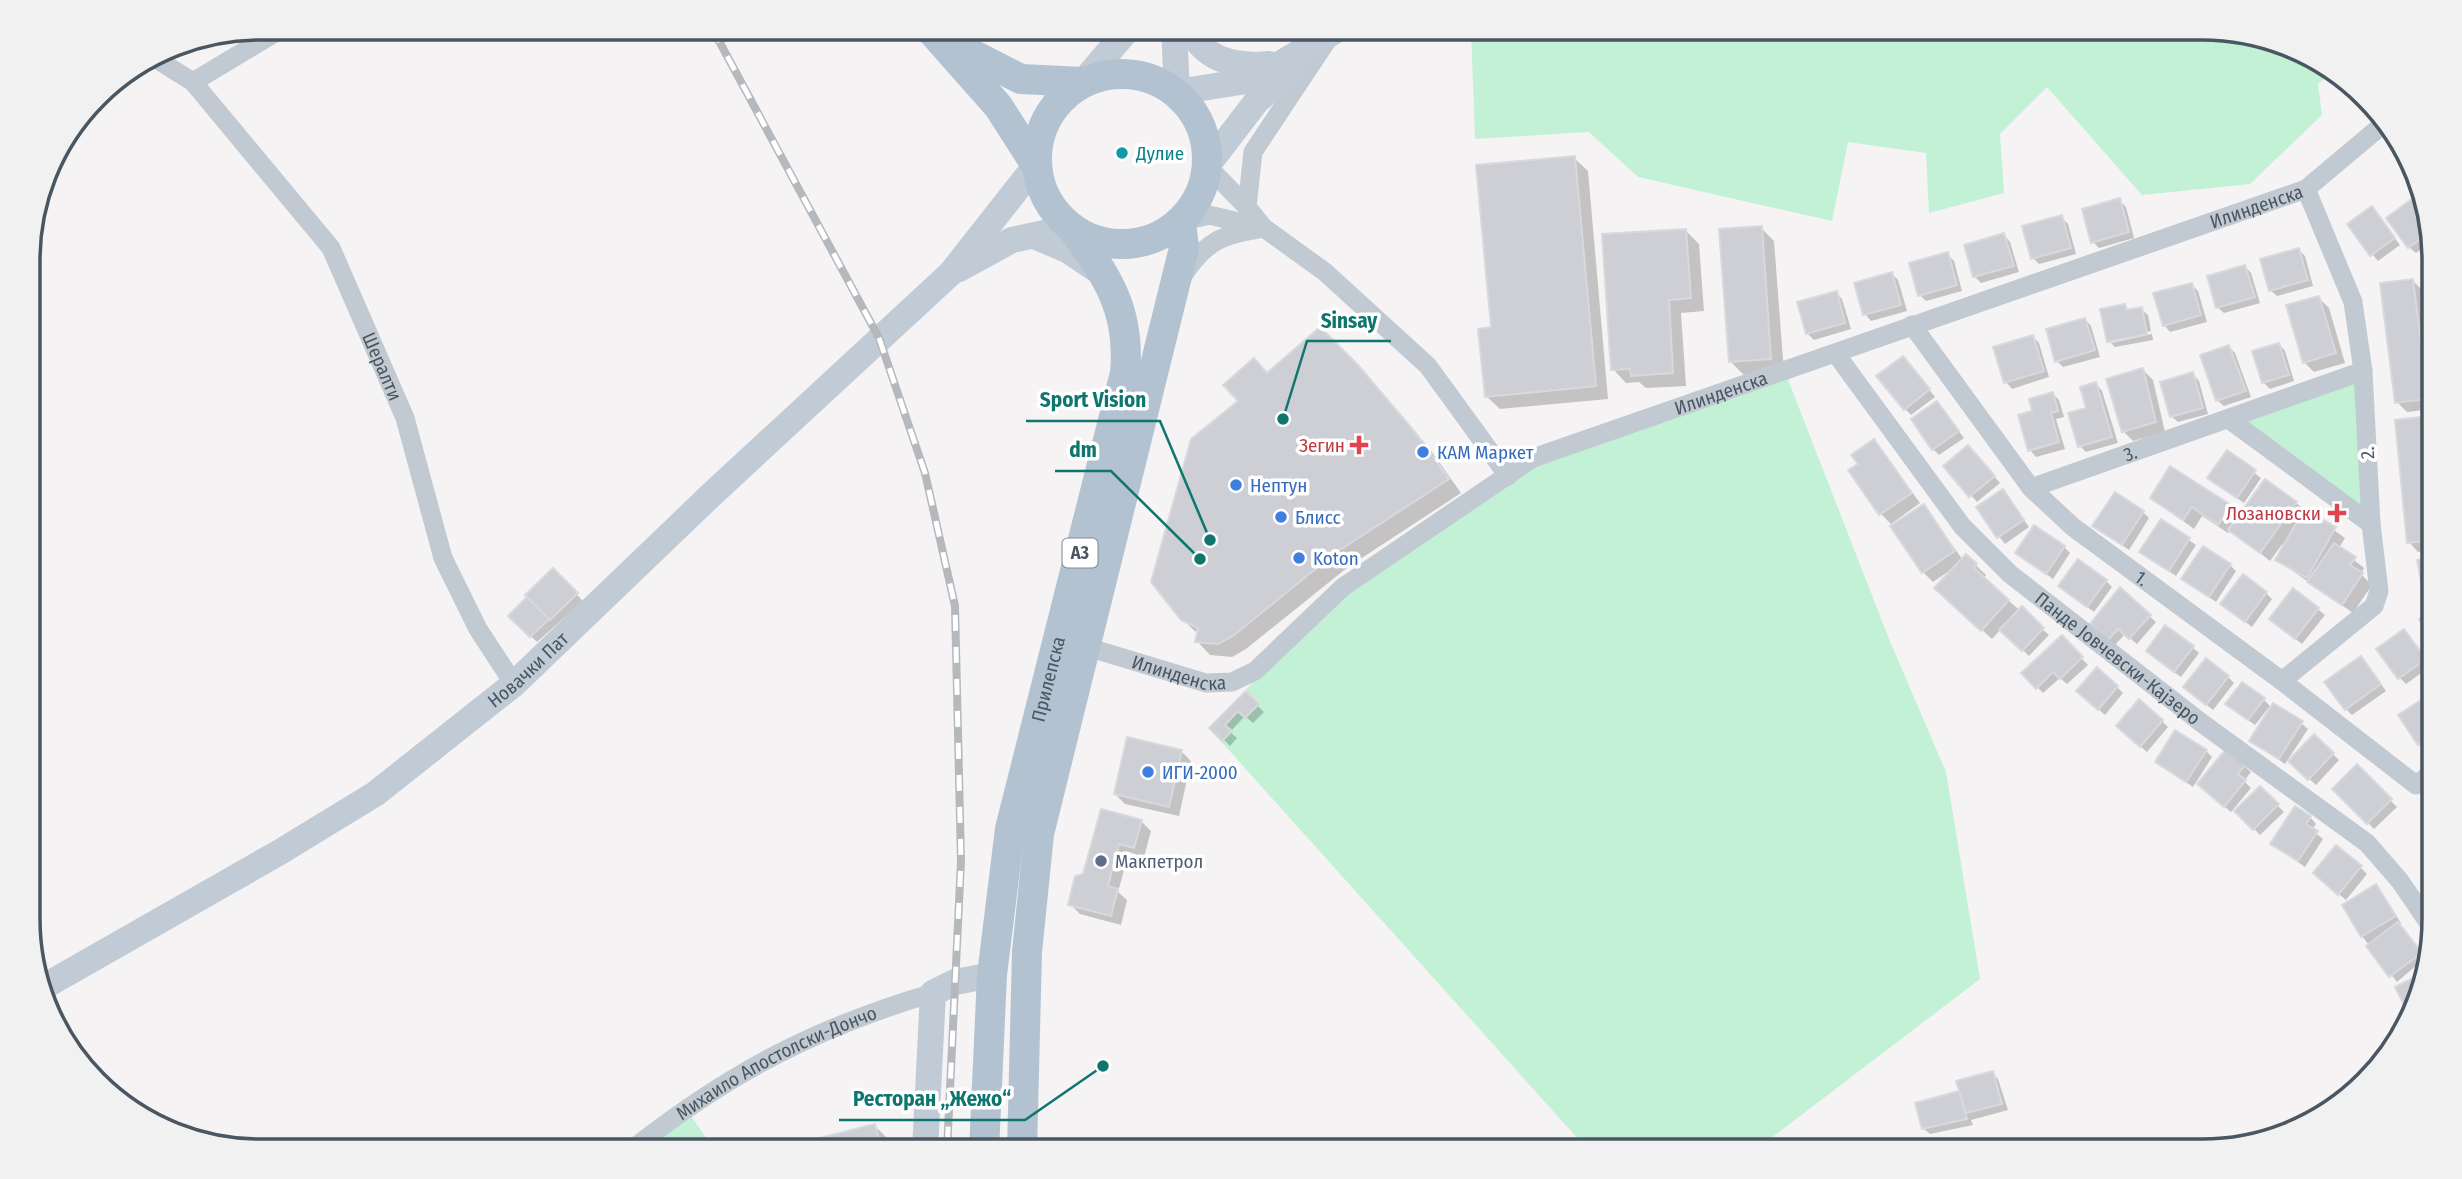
<svg xmlns="http://www.w3.org/2000/svg" width="2462" height="1179" font-family="'Fira Sans Condensed',sans-serif">
  <rect width="100%" height="100%" fill="#f5f3f3"/>
  <path fill="#c3f1d5" d="M1471,28H2202L2304,52L2331,74L2318,84L2322,115L2250,184L2142,195L2047,87L2000,134L2004,193L1929,213L1926,153L1848,142L1832,221L1638,177L1589,132L1475,139Z
    M2363,371L2371,524L2230,420Z
    M1785,372L1889,639L1946,772L1980,979L1754,1151H1589L1209,728L1259,676L1313,612L1533,458Z
    M685,1107L715,1151H630Z"/>
  <path fill="#0003" d="M1574,158L1588,171L1608,399L1500,409L1486,396L1493,329Z
    M2416,198L2432,230V241L2416,253L2409,247Z
    M2119,200L2126,207L2134,238L2099,248L2093,242Z
    M2372,208L2400,245L2378,261L2372,254Z
    M2061,217L2068,224L2076,254L2039,264L2033,258Z
    M1761,228L1774,241L1784,372L1744,375L1730,361Z
    M1686,231L1699,244L1704,311L1681,313L1686,386L1646,388L1639,382L1626,383L1613,369Z
    M2004,235L2010,242L2019,272L1981,283L1975,277L1966,246Z
    M2299,250L2305,256L2313,286L2277,296L2270,290Z
    M1947,254L1954,261L1962,291L1926,301L1920,295Z
    M2245,267L2251,273L2260,303L2224,313L2217,307Z
    M1892,274L1898,280L1907,311L1871,321L1865,314Z
    M2413,281L2423,291L2432,371L2433,409L2407,412L2397,402Z
    M2192,285L2198,291L2207,322L2170,332L2164,325Z
    M1836,293L1842,299L1851,329L1814,340L1807,333Z
    M2319,298L2329,308L2345,363L2314,372L2304,362Z
    M2125,306L2130,311L2141,309L2148,315L2151,331L2111,339V343L2152,334L2153,340L2115,347L2109,341Z
    M2085,319L2091,326L2100,357L2063,367L2057,361Z
    M2033,337L2039,343L2049,377L2012,389L2006,382Z
    M2279,344L2285,351L2294,381L2270,389L2263,382Z
    M2229,347L2235,353L2251,397L2224,406L2217,400Z
    M1909,364L1935,397L1911,415L1905,409Z
    M2143,370L2153,380L2165,432L2133,441L2123,431Z
    M2193,374L2199,381L2208,414L2178,422L2171,416Z
    M1268,375L1371,380L1429,448L1461,493L1348,567L1246,649L1232,657L1210,655L1197,641L1198,634L1182,619L1240,402Z
    M2096,384L2102,391L2118,443L2086,452L2080,446Z
    M2053,394L2059,400L2064,417L2056,419L2065,449L2036,457L2030,450L2034,412Z
    M1937,403L1964,438L1939,455L1933,449Z
    M2428,418L2433,423V550L2418,552L2409,542Z
    M1874,441L1920,503L1891,524L1881,514L1860,464Z
    M2227,452L2261,478L2244,503L2216,484Z
    M1974,453L2000,483L1977,502L1945,466Z
    M2003,491L2029,527L2005,544L1978,508Z
    M2152,498L2230,507L2240,517L2296,503L2345,538L2339,548L2364,568L2361,574L2372,585L2353,613L2277,560L2283,543L2270,561L2231,530L2228,533L2202,516L2194,529Z
    M1924,506L1963,560L1966,556L1986,575L1983,579L2049,635L2029,656L2001,629L1992,639L1947,598L1952,569L1933,582L1923,572Z
    M2143,512L2149,518L2129,550L2095,526Z
    M2162,521L2196,545L2176,576L2142,552Z
    M2064,547L2070,553L2053,579L2017,553Z
    M2433,558V592H2430L2424,586Z
    M2230,565L2236,571L2216,602L2183,579Z
    M553,570L583,601L537,642L510,616Z
    M2106,581L2112,587L2094,612L2067,592Z
    M2294,590L2325,615L2302,644L2277,625Z
    M2266,593L2272,599L2252,627L2222,604Z
    M2149,616L2156,622L2137,644L2125,634L2115,645L2098,630Z
    M2062,638L2088,665L2067,684L2060,678L2043,693L2024,673Z
    M2410,638L2431,666L2406,684L2400,678Z
    M2192,647L2199,653L2181,677L2154,657Z
    M2367,665L2386,691L2352,715L2346,709Z
    M2228,677L2234,683L2213,710L2192,693Z
    M2117,687L2123,693L2105,715L2085,697Z
    M1246,694L1264,712L1253,723L1245,716L1230,732L1237,738L1230,746L1212,728Z
    M2263,699L2270,706L2255,725L2234,710Z
    M2424,700L2433,711L2434,745L2426,750L2419,744Z
    M2162,721L2168,727L2147,752L2124,732Z
    M2301,723L2308,729L2285,764L2251,741Z
    M2314,736L2339,760L2316,785L2290,761Z
    M1181,751L1191,761L1179,816L1125,804L1115,794Z
    M2206,751L2212,757L2193,787L2157,762Z
    M2227,751L2251,772L2244,781L2251,788L2231,812L2205,790Z
    M2357,767L2397,807L2374,829L2335,789Z
    M2260,788L2284,812L2260,835L2237,811Z
    M2310,817L2316,824L2312,830L2323,839L2305,867L2272,844Z
    M1141,821L1151,831L1144,857L1129,852L1118,892L1127,900L1121,925L1080,914L1070,904L1085,875Z
    M2361,868L2367,874L2346,900L2321,879Z
    M2376,887L2401,923L2398,925L2425,958L2397,982L2362,936Z
    M1992,1073L1998,1079L2008,1110L1971,1120L1973,1125L1930,1134L1923,1128L1917,1104L1961,1092Z
    M875,1126L888,1139L891,1151H812Z"/>
  <path fill="#cdcfd5" stroke="#d7d9de" stroke-width="2" d="M1575,156L1596,386L1485,397L1478,329L1491,327L1476,165Z
    M2416,196L2432,231L2408,248L2386,218Z
    M2120,198L2129,232L2091,243L2082,209Z
    M2372,206L2395,238L2370,256L2347,224Z
    M2062,215L2071,248L2031,259L2022,226Z
    M1762,226L1771,359L1729,362L1719,229Z
    M1686,229L1691,298L1669,300L1673,373L1631,376L1630,369L1611,370L1602,234Z
    M2004,233L2014,266L1973,277L1964,245Z
    M2299,248L2308,280L2269,291L2260,259Z
    M1948,252L1957,285L1918,296L1909,263Z
    M2245,265L2255,297L2216,308L2207,276Z
    M1892,272L1901,305L1863,315L1854,283Z
    M2413,279L2428,399L2395,403L2380,283Z
    M2192,283L2201,315L2163,326L2153,293Z
    M1837,291L1845,323L1806,334L1797,302Z
    M2319,296L2336,353L2303,363L2286,305Z
    M2125,304L2127,310L2142,307L2147,334L2107,342L2100,309Z
    M2085,318L2095,350L2055,362L2046,329Z
    M1320,327L1358,365L1415,432L1449,479L1334,554L1233,636L1218,644L1195,642L1198,628L1181,620L1151,582L1191,439L1238,401L1223,385L1254,358L1267,373Z
    M2033,335L2044,371L2004,383L1993,347Z
    M2279,343L2289,375L2262,383L2252,351Z
    M2229,345L2246,391L2216,401L2200,355Z
    M1903,356L1930,389L1904,410L1876,376Z
    M2143,368L2156,422L2122,432L2106,379Z
    M2193,372L2203,408L2170,417L2160,382Z
    M2096,382L2112,437L2078,447L2068,413L2086,408L2080,387Z
    M2053,392L2058,411L2051,413L2059,442L2028,451L2018,415L2032,411L2029,399Z
    M1937,401L1959,431L1932,450L1911,419Z
    M2429,416L2433,459V540L2407,543L2395,420Z
    M1874,439L1912,493L1879,515L1848,470L1858,464L1851,455Z
    M1968,445L1995,476L1969,497L1943,466Z
    M2227,450L2256,470L2237,498L2207,478Z
    M2170,466L2231,505L2218,525L2192,507L2183,520L2150,498Z
    M2265,479L2297,502L2260,553L2228,530Z
    M2003,489L2024,520L1997,538L1976,507Z
    M2115,492L2144,511L2122,545L2092,526Z
    M1924,504L1955,551L1922,573L1890,526Z
    M2304,509L2336,527L2307,578L2275,560Z
    M2161,519L2190,538L2169,571L2139,552Z
    M2034,525L2065,546L2046,574L2015,553Z
    M2334,543L2356,557L2350,565L2363,573L2342,605L2307,582Z
    M2203,546L2231,564L2209,597L2181,579Z
    M1966,554L1977,564L1974,568L2009,600L1981,631L1934,588Z
    M2433,557V584L2422,587L2417,560Z
    M2078,559L2107,580L2087,607L2058,586Z
    M553,568L578,593L550,620L525,595Z
    M2243,574L2267,592L2245,622L2220,604Z
    M2120,587L2151,615L2129,639L2118,629L2108,640L2090,624Z
    M2293,588L2319,608L2295,639L2269,619Z
    M527,597L549,619L530,637L508,616Z
    M2022,606L2044,628L2022,651L1999,630Z
    M2433,610V642L2419,619Z
    M2165,625L2194,646L2174,672L2146,651Z
    M2404,629L2426,659L2398,679L2376,649Z
    M2062,635L2083,657L2060,679L2053,672L2036,689L2021,673Z
    M2361,656L2381,684L2345,710L2324,682Z
    M2206,658L2229,676L2206,705L2183,687Z
    M2097,667L2118,686L2098,710L2076,691Z
    M2242,682L2265,698L2248,720L2225,704Z
    M1246,691L1259,704L1245,718L1238,711L1225,725L1232,731L1222,741L1209,728Z
    M2424,698L2433,711V734L2418,745L2398,715Z
    M2139,699L2163,720L2140,747L2116,726Z
    M2273,703L2303,721L2279,759L2249,741Z
    M2175,730L2207,750L2186,782L2155,762Z
    M2314,734L2334,753L2308,780L2288,761Z
    M1127,737L1182,750L1169,807L1114,794Z
    M2226,749L2245,765L2238,774L2246,780L2224,807L2197,784Z
    M2357,764L2392,799L2367,824L2332,789Z
    M2260,786L2279,804L2253,830L2234,811Z
    M2295,806L2311,816L2306,824L2318,831L2298,861L2270,844Z
    M1101,809L1142,820L1134,848L1119,844L1108,886L1118,889L1111,916L1068,905L1075,876L1083,874Z
    M2336,845L2362,866L2338,895L2313,873Z
    M2376,884L2396,916L2361,937L2342,905Z
    M2398,922L2422,953L2389,977L2366,946Z
    M2421,974L2411,1019L2395,987Z
    M1993,1071L2002,1104L1966,1113L1956,1081Z
    M1959,1091L1967,1119L1922,1129L1915,1103Z
    M875,1124L882,1151H810L808,1141Z"/>
  <g fill="none" stroke-linecap="round" stroke-linejoin="round">
    <g stroke="#c1cad2" stroke-width="19">
      <path d="M1330,36L1253,152L1247,207L1264,228L1325,272L1428,366L1508,476"/>
      <path id="s1" d="M153,57L193,82L331,248L405,418L443,558L478,629L514,684"/>
      <path d="M193,82L283,28"/>
      <path d="M1207,166L1247,207"/>
      <path d="M1181,222L1209,215L1256,226"/>
      <path d="M1182,277C1205,241 1223,234 1264,228"/>
      <path id="s2" d="M1912,325L2031,488L2073,527L2282,681L2416,785L2434,771"/>
      <path id="s3" d="M1836,354L1962,526L2010,574L2203,724L2367,843L2400,881L2432,928"/>
      <path d="M2230,420L2371,524"/>
      <path id="s4" d="M2031,488L2363,371"/>
      <path id="s5" d="M1087,647L1206,683L1232,682L1255,671L1343,587L1533,458L2306,189L2387,121"/>
      <path d="M2282,681L2374,606L2379,591L2371,524L2363,371L2353,302L2306,189"/>
      <path id="s6" d="M630,1151C727,1074 814,1028 933,993"/>
    </g>
    <g stroke="#c1cbd6" stroke-width="26">
      <path d="M1174,28L1177,92L1253,80L1333,32"/>
      <path d="M1190,28C1204,61 1236,67 1269,64"/>
      <path d="M1083,82L1129,28"/>
      <path d="M1207,166L1256,102L1291,70"/>
      <path d="M1034,236L1067,250L1100,272"/>
      <path d="M959,269L1012,240L1071,227"/>
      <path id="s7" d="M45,986L280,852L375,794L514,684L710,496L951,273L1036,165"/>
      <path d="M925,1151L933,993L955,982L992,975"/>
    </g>
    <g stroke="#b3c2d1" stroke-width="30">
      <path d="M929,28L998,106L1036,165"/>
      <path d="M952,44L1021,79L1083,82"/>
      <circle cx="1122" cy="159" r="85"/>
      <path id="s8" d="M984,1151L992,975L1010,829L1125,373C1131,310 1107,276 1071,227"/>
      <path d="M1022,1151L1027,952L1039,834L1184,248L1181,222"/>
    </g>
    <g stroke="#b5b8bd" stroke-width="8">
      <path id="rail" d="M712,28L879,338L925,473L955,606L961,861L947,1151"/>
    </g>
    <use href="#rail" stroke="#fff" stroke-width="5" stroke-dasharray="16" stroke-linecap="butt"/>
  </g>
  <circle fill="#0f9aa8" stroke="#fff" stroke-width="2.5" cx="1122" cy="153" r="7"/>
  <g fill="#e0444e" stroke="#fff" stroke-width="2.5">
    <path d="M1355.5 434.5h7v7h7v7h-7v7h-7v-7h-7v-7h7z"/>
    <path d="M2333.5 502.5h7v7h7v7h-7v7h-7v-7h-7v-7h7z"/>
  </g>
  <g fill="#3f7fe0" stroke="#fff" stroke-width="2.5">
    <circle cx="1423" cy="452" r="7"/>
    <circle cx="1236" cy="485" r="7"/>
    <circle cx="1281" cy="517" r="7"/>
    <circle cx="1299" cy="558" r="7"/>
    <circle cx="1148" cy="772" r="7"/>
  </g>
  <circle fill="#5c6f8a" stroke="#fff" stroke-width="2.5" cx="1101" cy="861" r="7"/>
  <g text-anchor="middle" stroke-width="7" stroke-linejoin="round" paint-order="stroke">
    <rect fill="#fff" stroke="#808990" stroke-width="2" x="1062.5" y="538.5" width="35" height="29" rx="5"/>
    <g font-size="18" font-weight="bold" fill="#4a5661">
      <text x="1080" y="559">A3</text>
    </g>
    <g font-size="19" fill="#0d838f" stroke="#fff" text-anchor="start">
      <text x="1136" y="160">Дулие</text>
    </g>
    <g font-size="19" fill="#4a5661" stroke="#fff">
      <text dy="7" stroke="none"><textPath href="#s5" startOffset="1293">Илинденска</textPath></text>
      <text dy="7" stroke="none"><textPath href="#s1" startOffset="392">Шералти</textPath></text>
      <text dy="7" stroke="none"><textPath href="#s5" startOffset="726">Илинденска</textPath></text>
      <text transform="translate(2367 453) rotate(-93)" y="7">2.</text>
      <text dy="7" stroke="none"><textPath href="#s4" startOffset="105">3.</textPath></text>
      <text dy="7" stroke="none"><textPath href="#s2" startOffset="345">1.</textPath></text>
      <text dy="7" stroke="none"><textPath href="#s3" startOffset="418">Панде Јовчевски-Кајзеро</textPath></text>
      <text dy="7" stroke="none"><textPath href="#s7" startOffset="579">Новачки Пат</textPath></text>
      <text dy="7" stroke="none"><textPath href="#s5" startOffset="96">Илинденска</textPath></text>
      <text dy="7" stroke="none"><textPath href="#s8" startOffset="478">Прилепска</textPath></text>
      <text dy="7" stroke="none"><textPath href="#s6" startOffset="172">Михаило Апостолски-Дончо</textPath></text>
    </g>
    <g font-size="19" fill="#be3a42" stroke="#fff" text-anchor="end">
      <text x="1345" y="452">Зегин</text>
      <text x="2321" y="520">Лозановски</text>
    </g>
    <g font-size="19" fill="#366cbe" stroke="#fff" text-anchor="start">
      <text x="1437" y="459">КАМ Маркет</text>
      <text x="1250" y="492">Нептун</text>
      <text x="1295" y="524">Блисс</text>
      <text x="1313" y="565">Koton</text>
      <text x="1162" y="779">ИГИ-2000</text>
    </g>
    <g font-size="19" fill="#4e5e75" stroke="#fff" text-anchor="start">
      <text x="1115" y="868">Макпетрол</text>
    </g>
  </g>
  <path d="M0 0H2462V1179H0ZM260 40H2202A220 220 0 0 1 2422 260V919A220 220 0 0 1 2202 1139H260A220 220 0 0 1 40 919V260A220 220 0 0 1 260 40Z" fill="#f1f1f2" fill-rule="evenodd"/>
  <path fill="none" stroke="#4a5661" stroke-width="3.5" d="M260 40H2202A220 220 0 0 1 2422 260V919A220 220 0 0 1 2202 1139H260A220 220 0 0 1 40 919V260A220 220 0 0 1 260 40Z"/>
  <path fill="none" stroke="#0f766e" stroke-width="2.5" d="M1283 419L1307 341H1391M1210 540L1160 421H1026M1200 559L1111 471H1055M1103 1066L1025 1120H839"/>
  <g fill="#0f766e" stroke="#fff" stroke-width="2.5">
    <circle cx="1283" cy="419" r="7"/>
    <circle cx="1210" cy="540" r="7"/>
    <circle cx="1200" cy="559" r="7"/>
    <circle cx="1103" cy="1066" r="7"/>
  </g>
  <g font-size="21" text-anchor="middle" font-weight="bold" fill="#0f766e" stroke="#fff" stroke-width="7" stroke-linejoin="round" paint-order="stroke">
    <text x="1349" y="328">Sinsay</text>
    <text x="1093" y="407">Sport Vision</text>
    <text x="1083" y="457">dm</text>
    <text x="932" y="1106">Ресторан „Жежо“</text>
  </g>
</svg>
